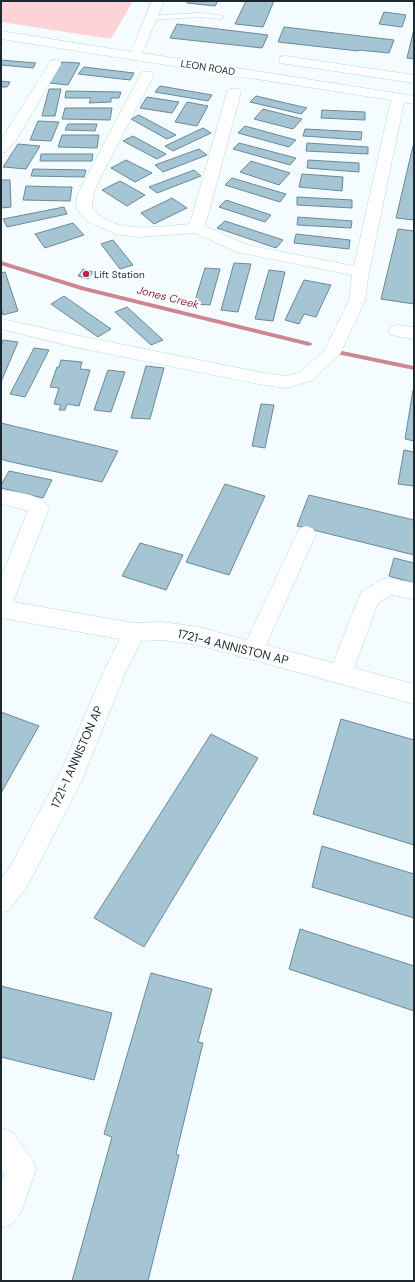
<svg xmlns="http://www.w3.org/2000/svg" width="415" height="1282" font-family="'DM Sans',sans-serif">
  <rect width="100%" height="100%" fill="#f5fcff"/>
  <path fill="#fed3d7" d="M3,1H133L111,39L1,22V5Z"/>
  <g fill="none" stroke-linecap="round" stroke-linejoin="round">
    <path fill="#ce8791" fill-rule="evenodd" d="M1,261L85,287L309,342L313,344L309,346L81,290L1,265Z
      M339,351H342L414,366V370L342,355H339Z"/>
  </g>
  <path fill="#a5c4d4" stroke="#6b8998" d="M187,1H218L215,6L187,3Z
    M246,1H274L263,27L235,24Z
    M384,12L406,15L402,27L379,24Z
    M177,24L268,35L262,48L170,38Z
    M284,27L394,40L389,53L359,50L358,51L278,42Z
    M414,29V59L407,58Z
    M1,60L36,63L33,68L1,65Z
    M62,62L80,63L68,85L49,83Z
    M84,67L134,73L130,80L78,74Z
    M1,81L10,82L7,87H1Z
    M160,86L212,95L208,101L155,92Z
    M49,89H61L55,116H42Z
    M66,91L121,92L119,98H111V102L89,103L91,98H65Z
    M256,96L307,108L301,114L250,102Z
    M147,97L179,102L172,113L140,108Z
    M187,102L208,106L197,126L175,122Z
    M65,108H112L110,120L62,119Z
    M263,109L302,119L293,129L254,119Z
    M322,110L365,112V120L321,118Z
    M139,115L176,135L167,139L131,119Z
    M38,121L59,122L51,141L30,140Z
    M68,124H97L95,131L65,130Z
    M245,126L296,140L289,147L238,133Z
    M203,128L211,133L173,151L165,146Z
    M305,129L362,132L361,140L303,136Z
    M62,135H99L97,148L58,147Z
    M133,136L166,154L157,159L123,141Z
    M239,143L296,158L290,165L233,149Z
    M307,143L368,147V154L306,151Z
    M18,144L40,146L26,169L3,167Z
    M413,146L414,147V220L396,218Z
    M199,149L207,155L163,172L155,165Z
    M41,154H93L92,161H40Z
    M126,160L152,173L135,182L111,168Z
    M308,160L359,163V172L307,168Z
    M251,161L290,173L279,185L240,172Z
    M33,169L86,170L84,177L31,176Z
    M194,170L201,176L157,193L149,187Z
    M302,174L343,177L342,191L299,187Z
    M232,178L286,194L280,202L225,185Z
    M1,180H10L11,207L1,208Z
    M120,181L145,195L127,206L102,190Z
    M26,186L61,187H72L70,201L23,200Z
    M297,197L352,200V208L297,205Z
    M172,198L187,208L154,224L141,213Z
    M226,200L271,215L265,222L219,207Z
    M64,207L67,214L7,227L3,219Z
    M298,217L352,221L351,228L297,225Z
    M225,221L283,240L276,248L217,228Z
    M73,223L84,235L45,248L35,234Z
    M398,229L414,231V304L381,299Z
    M296,234L350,240L349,249L294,243Z
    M113,240L133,265L120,269L101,244Z
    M234,263L251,264L238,312L221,310Z
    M205,268L220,269L210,305L194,304Z
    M83,269L93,272L88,279L78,276Z
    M269,270L285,272L273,321L255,319Z
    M5,272L18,311L3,315L1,307V273Z
    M304,280L331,285L316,317L304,314L299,324L285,320Z
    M64,296L111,329L98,337L51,304Z
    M127,307L163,340L151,345L115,312Z
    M3,340L18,342L1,382V346Z
    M34,348L49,350L25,397L10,394Z
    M61,360L82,362L80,369L90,370L79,406L67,404L65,410H59L61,405L54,404L59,388L50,387L57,367H59Z
    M146,366L164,368L150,419L131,418Z
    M108,370L125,372L111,412L94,410Z
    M413,390L414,391V441L405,439Z
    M261,404L274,405L265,448L252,446Z
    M1,423L118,451L102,482L7,461L1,459Z
    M404,450L414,452V486L398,484Z
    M9,471L52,480L43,498L1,488V485Z
    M225,484L265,496L229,575L186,562Z
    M309,495L414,520V555L297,526Z
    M140,543L183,555L166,590L122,576Z
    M394,558L414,563V583L389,576Z
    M1,712L39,726L1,793Z
    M341,719L414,740V845L313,814Z
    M211,734L258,758L144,947L94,918Z
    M322,846L414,874V918L312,887Z
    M300,929L414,966V1011L289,969Z
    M151,973L212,989L198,1042L203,1043L176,1154L179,1155L148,1281H72L112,1137L104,1134Z
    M1,986L112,1013L94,1080L1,1057Z"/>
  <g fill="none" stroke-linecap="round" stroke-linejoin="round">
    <g stroke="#b8d8e8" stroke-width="1">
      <path id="lane" d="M199,13L220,15L224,17L220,19L199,17L150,20L146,18L150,16Z"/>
    </g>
    <g stroke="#b8d8e8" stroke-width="1">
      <path id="street" d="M152,1H164L142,53L414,96V104L404,102L369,272L365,301L340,354L311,381L286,388L264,385L75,347L1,329V319L75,335L264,373L286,376L299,373L324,351L349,301L352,275L237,252L195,233L138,237L116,234L87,221L76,208L77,196L84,182L140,75L142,72H152L154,75L98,182L93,196L92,208C114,236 159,226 190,224L227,92L229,89H239L241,92L205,226L247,245L354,266L391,100L1,39V31L131,52Z
        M285,56L414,75V83L280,63L279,60L280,57Z
        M55,60L60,61L61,64L16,140L6,152L1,153V140L49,64L50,61Z
        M397,325L414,327V339L391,335L388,331L391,327Z
        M1,490C16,492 41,494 49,508L13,602L134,623L163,622L198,627L247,640L299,529L306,526L313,529L316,534L266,645L333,663L361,592L381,580L388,578L414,583V599L391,595L378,603L354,668L414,684V704L198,645L163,640L141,641L126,671L81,782L28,885L10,909L1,913V879L10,867L62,769L104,671L120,639L1,618V578L28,511L19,508L1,504Z
        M1,1128L12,1132L32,1159L36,1170L21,1212L12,1224L1,1228V1183L5,1173L1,1168Z"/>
    </g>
    <use href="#lane" fill="#fff" fill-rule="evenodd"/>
    <use href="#street" fill="#fff" fill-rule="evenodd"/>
  </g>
  <circle fill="#b5254d" stroke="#fff" stroke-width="1.5" cx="86" cy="274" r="4"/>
  <g text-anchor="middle" stroke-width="4" stroke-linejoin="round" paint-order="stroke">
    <g font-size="10" fill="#1c282e" stroke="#fff">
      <text transform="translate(208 67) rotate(9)" y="4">LEON ROAD</text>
    </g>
    <g font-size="10" fill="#1c282e" stroke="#fff" text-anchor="start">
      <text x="94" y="278">Lift Station</text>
    </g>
    <g font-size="11" font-style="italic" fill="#822d3f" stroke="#fff">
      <text transform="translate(168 297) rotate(14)" y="4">Jones Creek</text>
    </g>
    <g font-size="12" fill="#1c282e" stroke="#fff">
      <text transform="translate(233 647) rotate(14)" y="4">1721-4 ANNISTON AP</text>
      <text transform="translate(77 757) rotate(-66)" y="4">1721-1 ANNISTON AP</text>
    </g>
  </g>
  <rect width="415" height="1282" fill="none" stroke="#1c282e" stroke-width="4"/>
</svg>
